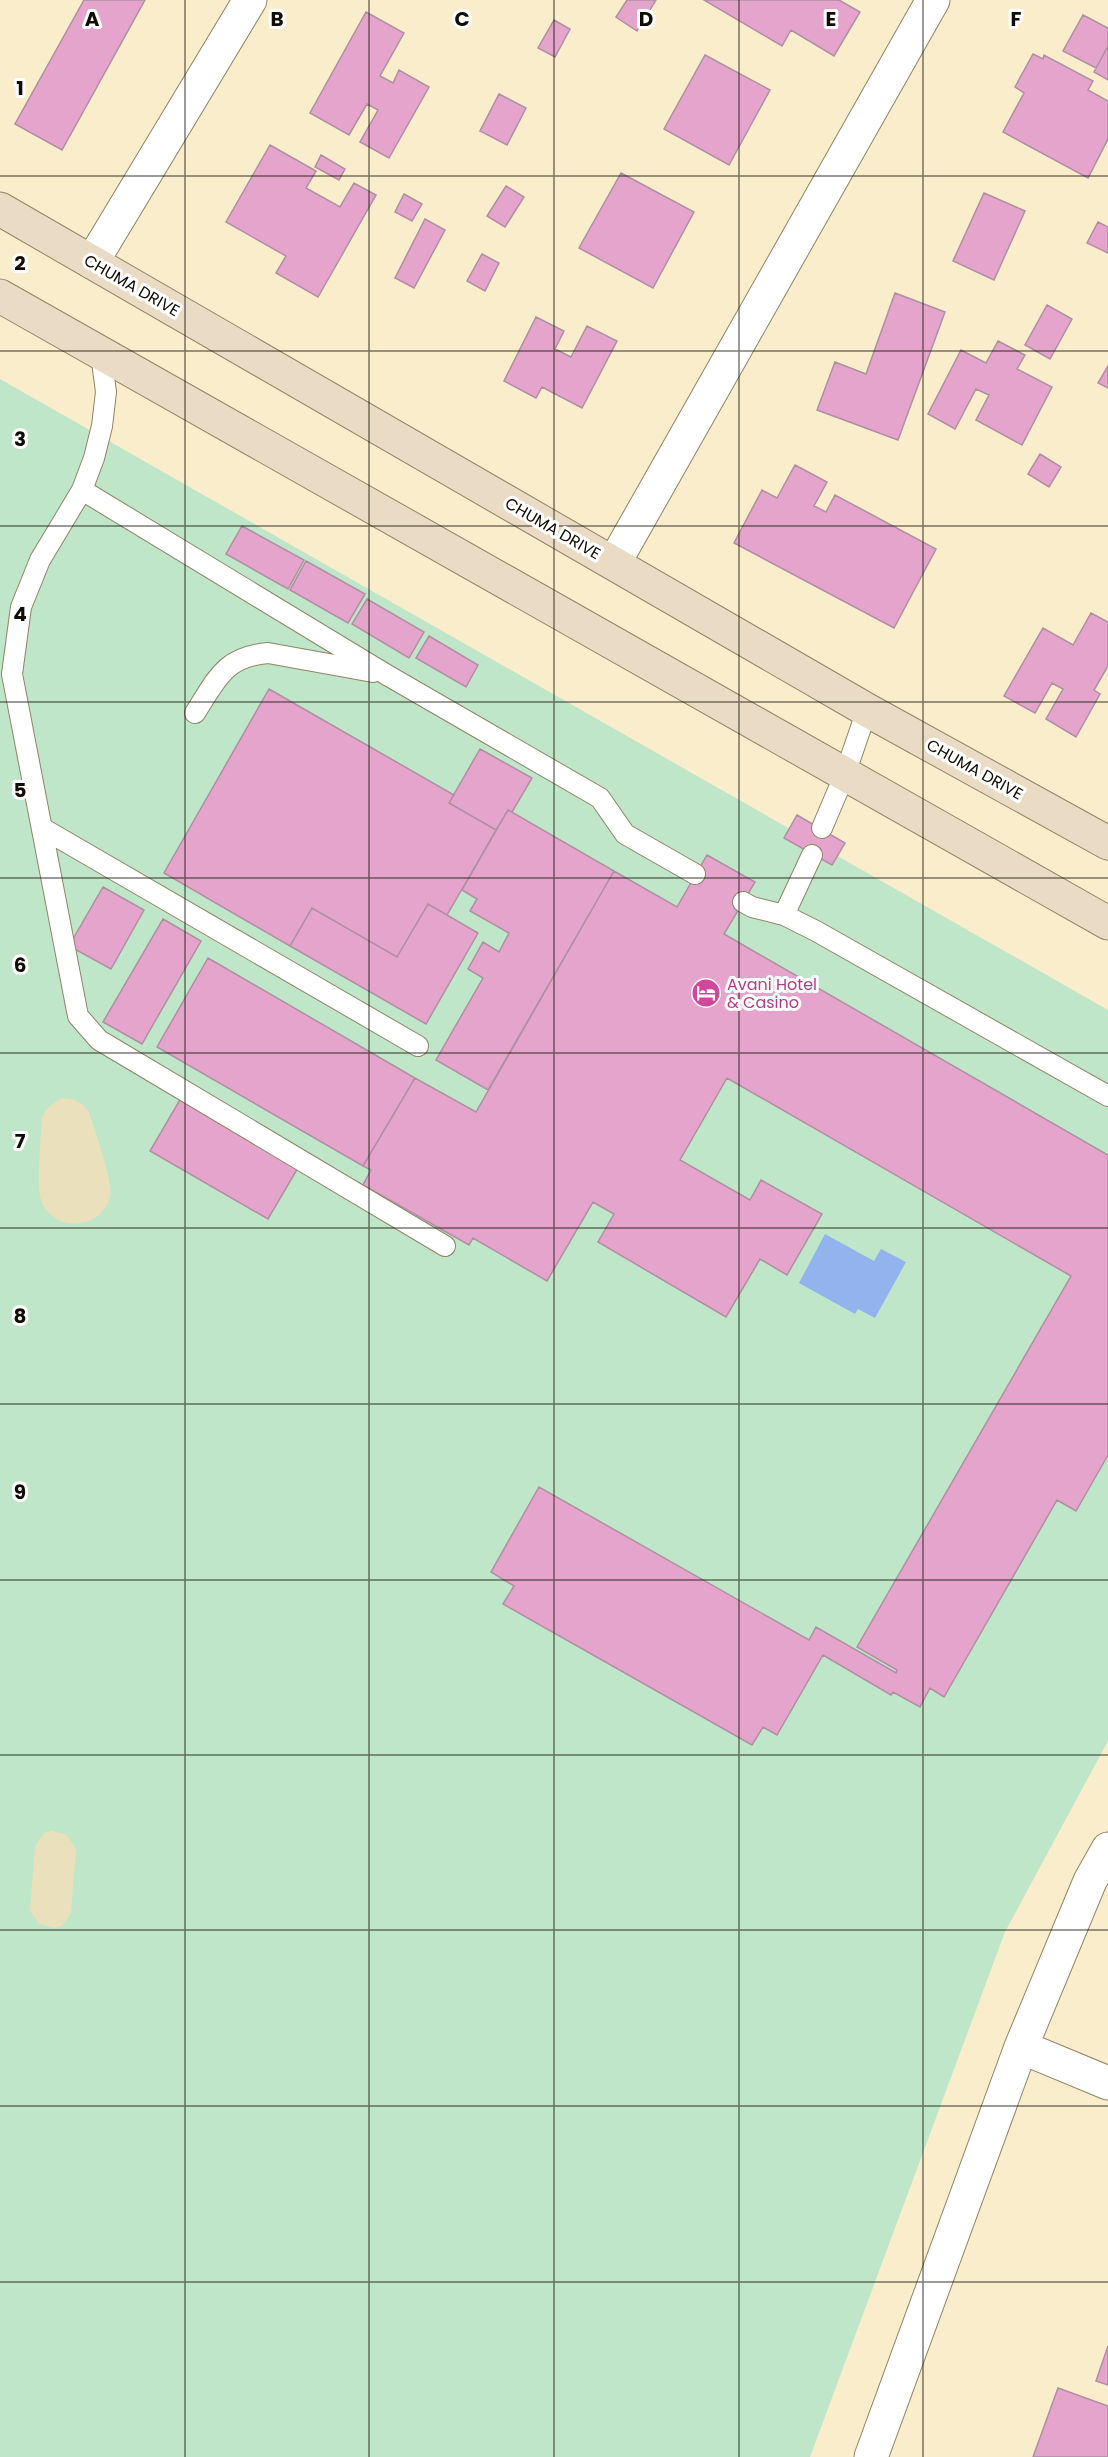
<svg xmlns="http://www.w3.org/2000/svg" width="1108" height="2457" font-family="Poppins,sans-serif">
  <rect width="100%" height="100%" fill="#faedcc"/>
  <path fill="#bfe6c9" d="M0,379L1108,1010V1741L1005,1932L810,2457H0Z"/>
  <path fill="#eae0bb" d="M63,1098C74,1099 80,1101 88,1110C94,1127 114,1183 110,1198C99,1233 48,1232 40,1196C37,1179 41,1137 42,1118C47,1107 52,1103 63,1098Z
    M52,1831L67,1835L76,1849L71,1913L62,1926L54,1928L39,1924L30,1910L35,1846L44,1833Z"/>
  <path fill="#92b3ee" d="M825,1234L874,1261L881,1249L906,1262L875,1318L858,1309L855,1314L799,1283Z"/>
  <path fill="#e5a4cc" stroke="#af8fa2" stroke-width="1.5" d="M84,0H145L62,150L15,124Z
    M627,0H656L637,31L616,17Z
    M704,0H839L860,12L834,56L791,30L782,46Z
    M366,12L404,33L380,76L393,83L399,70L429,87L389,158L360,142L378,110L367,104L349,135L310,113Z
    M1083,15L1108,28V46L1096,68L1063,51Z
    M554,20L570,29L555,57L538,48Z
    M1108,46V80L1094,72Z
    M1033,54L1043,59L1044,55L1093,81L1088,90L1108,101V139L1088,178L1003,132L1024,93L1015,87Z
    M705,55L770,90L729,165L664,129Z
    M499,94L526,108L507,145L480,131Z
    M270,145L316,171L306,188L340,207L354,183L376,195L318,297L276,273L286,256L226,222Z
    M321,155L345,169L339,180L315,167Z
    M621,173L694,212L653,288L579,248Z
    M506,186L524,197L505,227L487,216Z
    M984,193L1025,211L994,280L953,261Z
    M404,194L422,204L412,221L395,212Z
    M425,219L445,230L414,288L395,278Z
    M1098,222L1108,227V253L1087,243Z
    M482,254L499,263L485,291L467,281Z
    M895,293L945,312L898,440L817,410L835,362L866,374Z
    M1047,305L1072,319L1050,359L1025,345Z
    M536,317L564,331L555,349L571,357L587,326L617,341L582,408L542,387L536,398L504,381Z
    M998,341L1025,355L1017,369L1052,387L1022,445L976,420L989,395L976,389L955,429L928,414L961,350L986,363Z
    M1108,366V388L1098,383Z
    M1040,454L1061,467L1049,487L1028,474Z
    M795,465L827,482L814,506L826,512L835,495L936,549L894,628L734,543L762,490L777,498Z
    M242,526L304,560L288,589L226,554Z
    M306,561L365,594L348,623L290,590Z
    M367,599L424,632L409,658L352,624Z
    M1091,613L1108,622V666L1094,690L1100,694L1076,737L1046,719L1063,689L1052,683L1035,713L1004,696L1043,628L1073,645Z
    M429,636L478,665L466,687L416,658Z
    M269,689L454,795L449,803L496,830L447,915L428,904L397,957L312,908L290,946L164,873Z
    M480,749L532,778L512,812L508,810L496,830L449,803Z
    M508,810L614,871L488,1090L436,1060L483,978L468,969L483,942L499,952L509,933L470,911L477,899L462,890Z
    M797,815L845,843L832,865L784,838Z
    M707,855L755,882L724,934L1108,1155V1455L1076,1511L1057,1500L944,1697L930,1688L920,1707L893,1692L891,1695L823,1655L777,1735L763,1727L752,1745L503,1604L514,1586L491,1572L539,1487L809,1640L816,1627L896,1673L897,1670L857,1647L1071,1276L727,1078L680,1160L750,1200L761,1180L822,1214L787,1275L760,1259L726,1317L598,1242L614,1214L593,1202L547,1281L473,1238L469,1245L363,1185L371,1170L363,1166L415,1078L476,1112L614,871L677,907Z
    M103,887L144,910L111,969L69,946Z
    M428,904L478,933L426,1024L290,946L312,908L397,957Z
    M163,919L201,941L142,1044L103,1022Z
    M208,958L415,1078L363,1166L157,1047Z
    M181,1098L299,1166L268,1219L150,1151Z
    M1108,2346V2385L1096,2381Z
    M1058,2388L1108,2406V2457H1033Z"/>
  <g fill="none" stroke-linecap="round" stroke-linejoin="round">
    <g stroke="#8f8466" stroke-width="22">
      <path id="lane" d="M101,354L106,392L102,426L94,458L82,490L40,560L21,607L12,674L78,1016L99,1040L445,1246
        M82,490L387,675L600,798L625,834L695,874
        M195,713C217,679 224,657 268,653L373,672
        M42,828L418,1046
        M822,828L845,774L867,710
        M743,902L752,907L784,915L816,931L1108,1096
        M784,915L812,855"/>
    </g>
    <g stroke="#8f8466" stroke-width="35">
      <path id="street" d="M92,262L250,0
        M614,563L933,0
        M1021,2047L1108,2083
        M871,2457L1021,2047L1090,1881L1108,1849"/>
    </g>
    <g stroke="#8f8466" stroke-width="35">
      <path id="secondary" d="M0,209L867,710L1108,843
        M0,296L1108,923"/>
    </g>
    <use href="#lane" stroke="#fff" stroke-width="20"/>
    <use href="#street" stroke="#fff" stroke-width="33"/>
    <use href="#secondary" stroke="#eadcc4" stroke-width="33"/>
  </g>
  <path fill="none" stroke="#100c03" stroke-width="1.5" stroke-opacity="0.55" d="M185,0V2457M369,0V2457M554,0V2457M739,0V2457M923,0V2457M0,176H1108M0,351H1108M0,526H1108M0,702H1108M0,878H1108M0,1053H1108M0,1228H1108M0,1404H1108M0,1580H1108M0,1755H1108M0,1930H1108M0,2106H1108M0,2282H1108"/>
  <defs>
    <g id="hotel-disc" transform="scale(1.5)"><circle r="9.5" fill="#d1479c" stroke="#fff"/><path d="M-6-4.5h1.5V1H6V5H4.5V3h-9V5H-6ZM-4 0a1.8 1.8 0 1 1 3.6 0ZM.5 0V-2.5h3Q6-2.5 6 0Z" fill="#fff"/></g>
  </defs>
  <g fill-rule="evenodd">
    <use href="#hotel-disc" x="706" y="993"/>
  </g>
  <g text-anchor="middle" stroke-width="6" stroke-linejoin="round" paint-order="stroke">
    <g font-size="16" fill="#100c03" stroke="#fff">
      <text transform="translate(132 285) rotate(30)" y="6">CHUMA DRIVE</text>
      <text transform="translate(553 528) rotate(30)" y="6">CHUMA DRIVE</text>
      <text transform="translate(975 769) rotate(29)" y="6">CHUMA DRIVE</text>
    </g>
    <g font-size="16" fill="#b23c85" stroke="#fff" text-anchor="start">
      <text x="727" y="990">Avani Hotel<tspan x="727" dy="18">&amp; Casino</tspan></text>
    </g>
  </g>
  <g font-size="20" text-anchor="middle" font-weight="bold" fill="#100c03" stroke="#fff" stroke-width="6" stroke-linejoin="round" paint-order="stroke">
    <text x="92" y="26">A</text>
    <text x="277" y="26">B</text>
    <text x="462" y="26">C</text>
    <text x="646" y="26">D</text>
    <text x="831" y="26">E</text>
    <text x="1016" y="26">F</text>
    <text x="20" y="95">1</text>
    <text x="20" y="270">2</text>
    <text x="20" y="446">3</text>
    <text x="20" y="621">4</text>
    <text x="20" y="797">5</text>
    <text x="20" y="972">6</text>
    <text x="20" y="1148">7</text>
    <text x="20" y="1323">8</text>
    <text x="20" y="1499">9</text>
  </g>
</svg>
